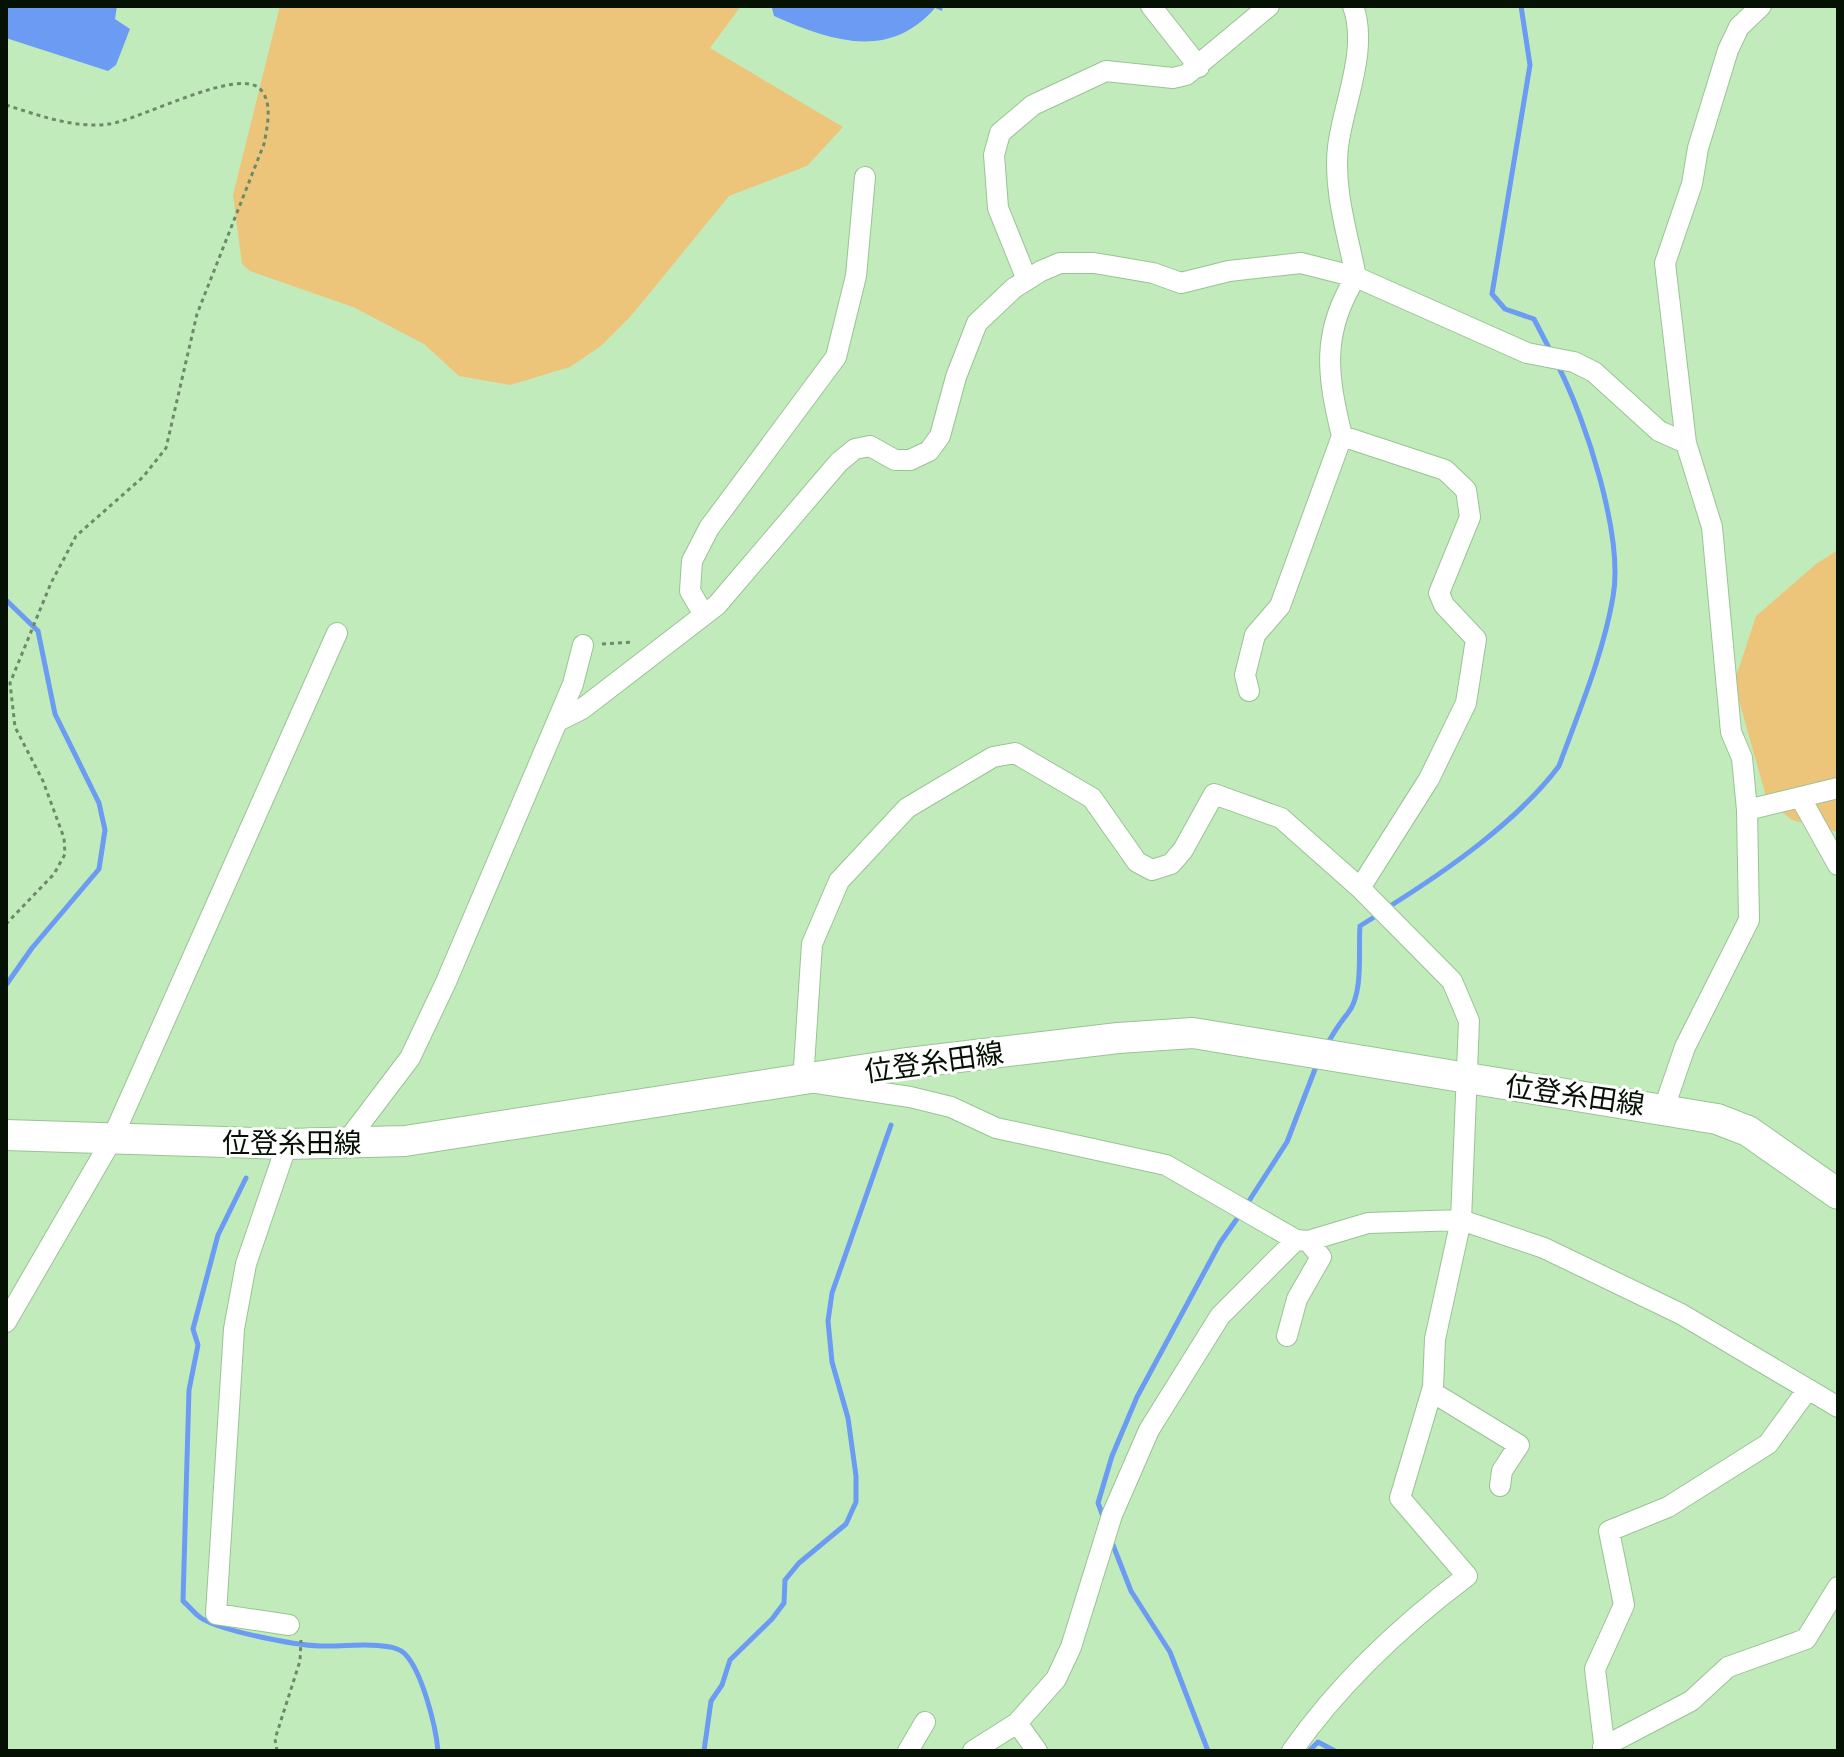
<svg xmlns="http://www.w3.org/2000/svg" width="1844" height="1757" font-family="'IBM Plex Serif','Noto Sans JP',serif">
  <rect width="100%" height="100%" fill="#c2ebbc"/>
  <path fill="#ecc57b" d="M280,6H741L710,48L843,127L807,166L729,196L631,316L601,346L570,367L510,385L459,376L424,344L353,307L250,271L242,264L233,195Z
    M1838,550V832L1792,820L1767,800L1734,683L1756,616L1816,564Z"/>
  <path fill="#6b9bf3" d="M6,6H117L115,19L130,29L116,65L108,71L6,38Z
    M777,6H943L942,11L935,8C889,61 831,41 774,16L772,8Z"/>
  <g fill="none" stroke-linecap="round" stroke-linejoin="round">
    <path stroke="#6b9bf3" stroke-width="5" d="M1521,6L1530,65L1492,294L1505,309L1534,319L1550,350
      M6,600L38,631L55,714L99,803L105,830L99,869L32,948L6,985
      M1387,908C1446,871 1517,822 1559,766C1579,711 1603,655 1613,597C1624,537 1586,420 1558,366
      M1327,1045C1333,1033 1340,1023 1348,1013C1364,993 1358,950 1360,926L1379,914
      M246,1178L218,1235L193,1329L198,1345L189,1390L183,1601C189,1606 194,1613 201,1618C221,1631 294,1645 320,1646C339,1647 391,1640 404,1653C422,1670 436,1727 438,1751
      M1247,1204L1287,1142L1317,1064
      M1104,1519L1098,1503L1112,1456L1137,1397L1220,1243L1241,1213
      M1111,1540L1131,1591L1170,1652L1208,1751
      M704,1751L711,1701L722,1685L730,1660L772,1619L784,1603L785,1580L799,1563L846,1524L856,1502V1476L848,1418L832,1362L828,1321L832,1293L891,1125
      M1309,1751L1318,1742L1335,1751"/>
    <g stroke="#9ac395" stroke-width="22">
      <path id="minor" d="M1151,6L1199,67
        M1353,6C1369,50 1343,104 1338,147C1333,190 1348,235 1356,277C1321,332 1327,375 1342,436L1445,470L1466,490L1470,517L1439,593L1444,605L1476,639L1466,703L1429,779L1360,888
        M1027,280L998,208L994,155L1000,133L1033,105L1106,71L1173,78L1186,75L1269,6
        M704,615L690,591L692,561L709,528L836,357L856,276L865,177
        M1249,691L1245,675L1255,635L1280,606L1342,436
        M558,721L582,709L717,605L839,462L855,449L870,446L895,460H910L929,451L940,436L956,377L977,323L1014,288L1041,271L1060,263H1094L1153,273L1181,283L1229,271L1301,263L1356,277L1527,353L1574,362L1594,372L1659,431L1686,443
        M1800,797L1838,865
        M1747,810L1838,788
        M1664,1108L1685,1047L1749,920L1747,810L1742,758L1731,732L1712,527L1686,443L1665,263L1692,184L1698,148L1728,50L1739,27L1761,6
        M287,1144L246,1264L234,1329L216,1614L289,1625
        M344,1145L410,1058L446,982L573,684L583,645
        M6,1322L111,1141L337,633
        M1287,1336L1297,1299L1321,1257L1308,1241
        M1432,1392L1519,1445L1502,1471L1500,1486
        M1017,1723L1037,1751
        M1603,1747L1691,1701L1728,1667L1806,1639L1838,1587
        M908,1751L925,1722
        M973,1751L1017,1723L1056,1679L1071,1647L1112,1515L1149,1430L1220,1316L1296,1240
        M1292,1751C1339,1684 1402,1625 1467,1576L1400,1498L1433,1387L1435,1339L1461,1220L1469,1021L1452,981L1360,888L1281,818L1214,794L1183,850L1171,864L1152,870L1137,862L1092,798L1015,753L993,757L907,808L839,881L812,944L803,1081L910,1097L951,1107L996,1128L1166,1165L1296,1240L1308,1241L1368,1223L1461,1220L1544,1248L1681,1314L1838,1407
        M1605,1751L1595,1669L1624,1605L1609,1531L1668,1507L1768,1444L1808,1389"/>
    </g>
    <g stroke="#9ac395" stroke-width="32">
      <path id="secondary" d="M6,1135L287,1144L405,1141L900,1064L1118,1038L1193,1033L1717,1119L1748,1131L1838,1194"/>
    </g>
    <path stroke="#6c8968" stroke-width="3" stroke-dasharray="4 4" stroke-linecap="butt" d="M6,105C38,115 75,129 109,124C140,120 241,65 261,90C273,104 267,128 264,144L197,314L166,448L143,477L76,536L51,583L10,683L15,727L43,781L64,838L65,854L54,874L6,924
      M602,644L633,642
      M277,1751L275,1739L300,1661L301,1640"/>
    <use href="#minor" stroke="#fff" stroke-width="20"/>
    <use href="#secondary" stroke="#fff" stroke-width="30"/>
  </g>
  <g text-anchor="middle" stroke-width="6" stroke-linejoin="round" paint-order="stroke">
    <g font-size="28" fill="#041103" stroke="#fff">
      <text transform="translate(934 1062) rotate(-8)" y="10">位登糸田線</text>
      <text transform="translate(1575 1095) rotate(8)" y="10">位登糸田線</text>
      <text x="292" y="1153">位登糸田線</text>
    </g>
  </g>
  <rect width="1844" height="1757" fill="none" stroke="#041103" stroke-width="16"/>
</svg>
